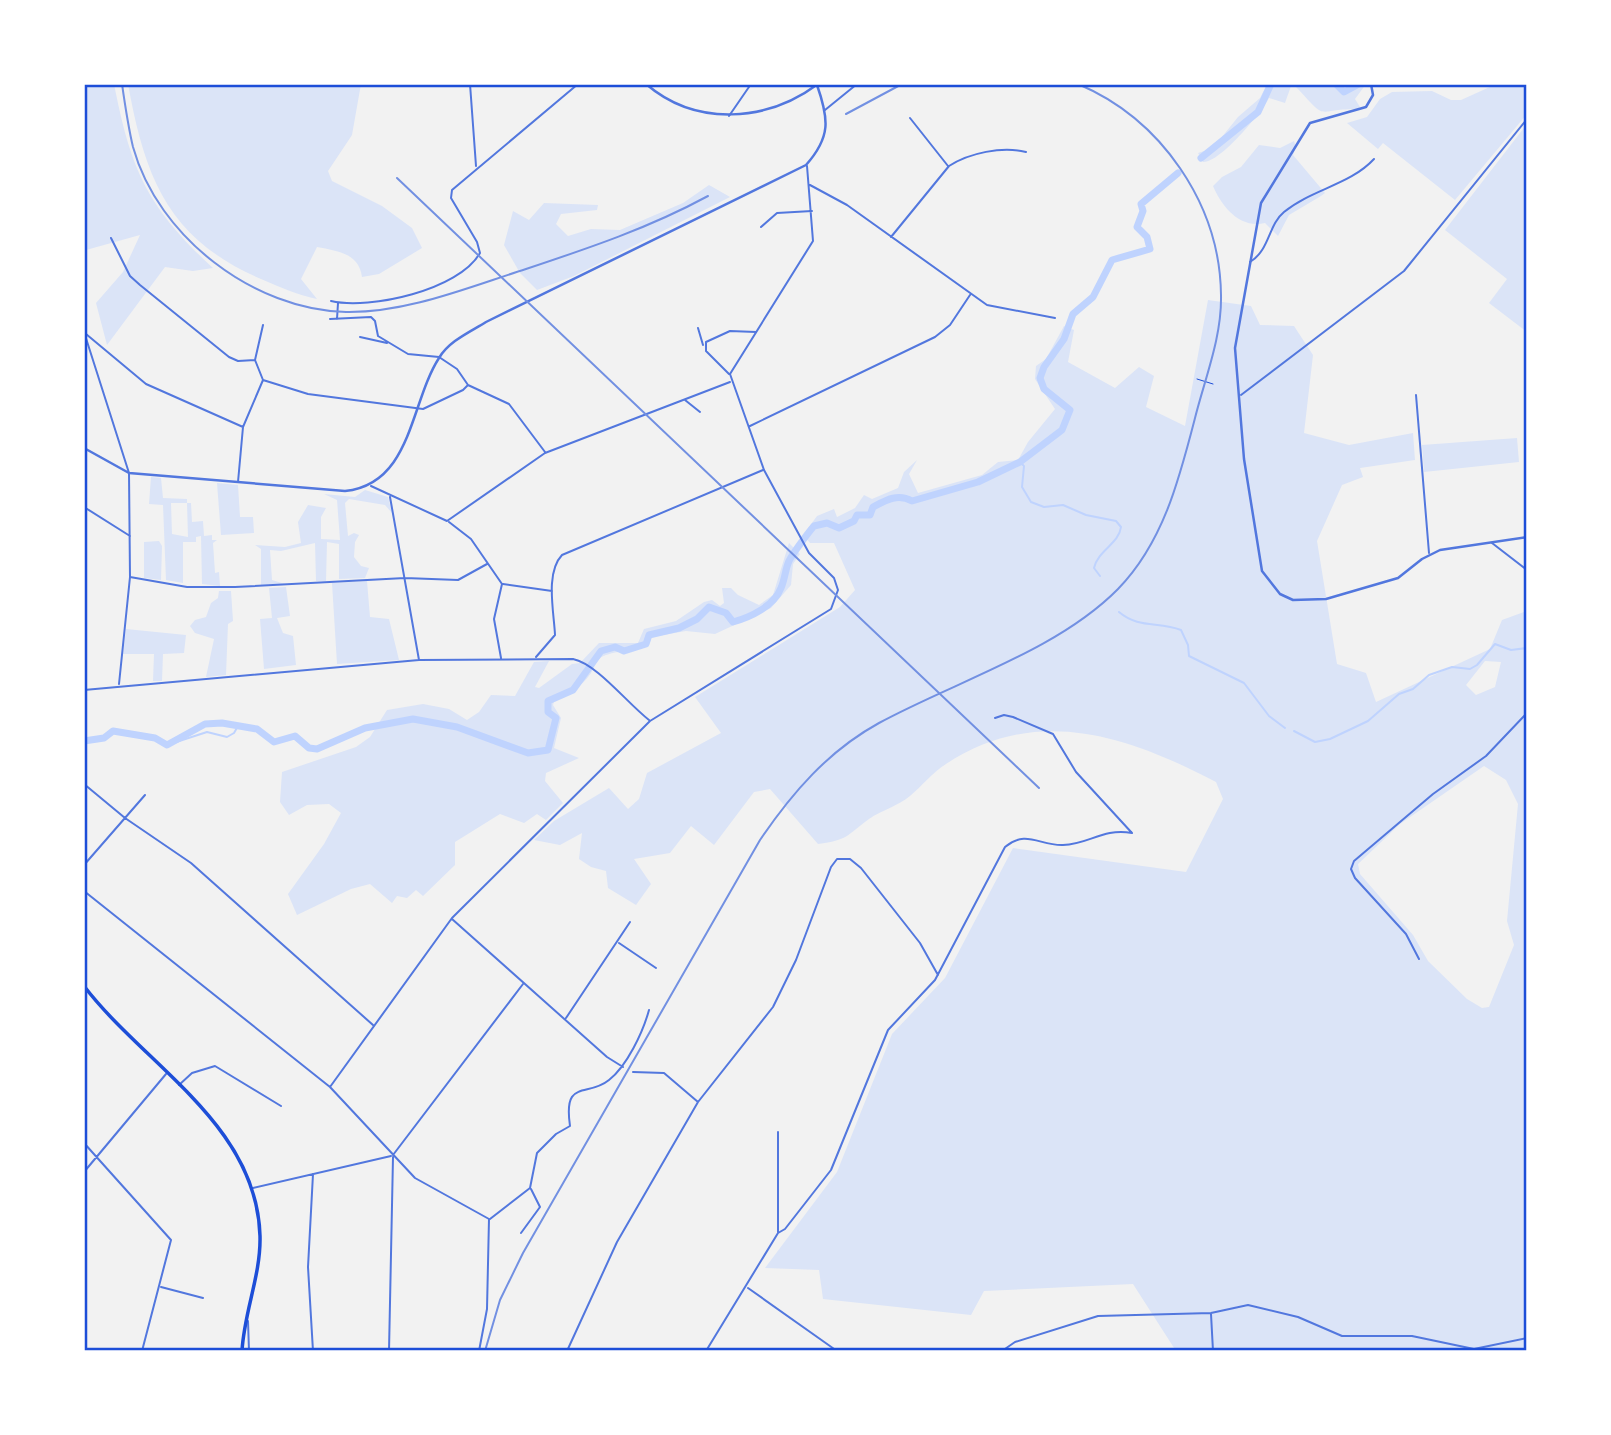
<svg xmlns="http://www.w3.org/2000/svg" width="1611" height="1435" font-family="Quicksand,sans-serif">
  <rect width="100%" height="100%" fill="#f2f2f2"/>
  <path fill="#dbe4f7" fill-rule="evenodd" d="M84,84H114C131,170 147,207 213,268L193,271L165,267L107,345L96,303L123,272L140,235L86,250L84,246Z
    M128,84H361L352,135L328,171L332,181L382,206L412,228L422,248L379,274L362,277C359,253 337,251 317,247L301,279L317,299C297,295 280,287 261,279C168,239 145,178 128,84Z
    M1267,84H1345L1348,89L1354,84H1366L1355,99L1360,107L1358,109C1313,109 1330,123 1296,87L1291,86L1285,103L1269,98C1261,113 1220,163 1203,162L1198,153L1213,148L1238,117L1260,98Z
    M1527,84V114L1455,200L1383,143L1378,149L1347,123L1367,117L1380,99L1392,92L1432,91L1451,100H1461L1492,86Z
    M1527,124V332L1489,303L1507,279L1445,230Z
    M1294,141L1296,147L1293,155L1325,193L1321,196L1289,215L1278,236L1265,223C1240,229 1222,207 1213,186L1222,177L1241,167L1259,145L1280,148Z
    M709,185L730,197L574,276L537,290L520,273L504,245L513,211L529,220L544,203L598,205L597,210L561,214L556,224L568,236L591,229L620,230L683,203Z
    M1208,300L1251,306L1260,325L1294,326L1313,355L1304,433L1349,445L1413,433L1415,460L1360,468L1363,477L1342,485L1317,541L1337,664L1366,673L1376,702L1490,649L1502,620L1527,611V1351H1176L1133,1284L984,1291L971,1315L823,1299L819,1270L765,1268L837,1172L892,1034L945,978L1013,848L1186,872L1223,799L1216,782C1128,736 1037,704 946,764C933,772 922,786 910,796C898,806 882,810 869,819C846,836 848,840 818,844L770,789L754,792L714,845L691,826L670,853L634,859L651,884L636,905L608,888L606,871L591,867L579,859L582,833L560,845L534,840L554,821L609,788L628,809L639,799L647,773L721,733L695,697L840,607L855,590L834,543H810L803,535L817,516L834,509L837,517L855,508L864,495L872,499L898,488L904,472L917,460L909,474L918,493L982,475L998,462L1018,460L1028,442L1055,409L1035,379L1036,366L1046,359L1064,326L1074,330L1068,362L1115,388L1139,367L1154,376L1146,407L1185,426ZM1485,661L1501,662L1495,687L1476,695L1466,685ZM1484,766L1506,780L1518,804L1507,921L1514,945L1489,1007L1482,1008L1467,999L1428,961L1413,935L1360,874L1358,864L1400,824Z
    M1517,438L1519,462L1424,472L1422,445Z
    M151,477L161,478L163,498L187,499V503H171L172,534L188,537L187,503H191L192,522L203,521L204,536L212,535V540H217L213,543L215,573L219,572L220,586L202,584L201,536L196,537V542H183V583L166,580L163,505L149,504Z
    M217,483L238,485L240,517H253L254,533L221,535Z
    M365,490L388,497L392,513L385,505L349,499L345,503L348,536L354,533L359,535L355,542L354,557L361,566L369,568L365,578L339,579V544L327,542L326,581H316L315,543L281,551L270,550L272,580L285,584L261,585V549L255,545L285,547L301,543L298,522L308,505L326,508L321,517V539L340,540L337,500L324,494L355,497Z
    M159,541L162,546L161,580L144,578V542Z
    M789,543L800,554L793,564L791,585L771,608L715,634L686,631L652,637L648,646C636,650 607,652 600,658C596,661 594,668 591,673C582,687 570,692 555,698L553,705L561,718L554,748L579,758L546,773L545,781L563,803L546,820L537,814L524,823L500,814L455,842V865L423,896L416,890L407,898L397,896L392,903L370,884L351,889L297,915L288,894L324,844L341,813L329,804L307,805L289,815L280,802L282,772L356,747L370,737L387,710L423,704L449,709L467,720L479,712L491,695L515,696L534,662L549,661L535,687L539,688L572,664L580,663L599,643H638L644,629L676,621L704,602L712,600L720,606L724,603L722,588H731L738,595L759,605L773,595Z
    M367,581L370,617L389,619L399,660L337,664L332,583Z
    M286,587L290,616L277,618L283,633L293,636L296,665L264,669L260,619L272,618L269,588Z
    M219,591H231L233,621L228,624L226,675L206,677L214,639L195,633L190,626L195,620L206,617L211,603L218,598Z
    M126,629L186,635L184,653L163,654L162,681H153L154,654H123Z"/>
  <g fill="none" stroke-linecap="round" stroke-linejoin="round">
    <path stroke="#bfd3fe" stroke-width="2" d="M1020,462L1023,465
      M1024,466L1022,487L1031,502L1044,507L1063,505L1086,515L1116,521L1121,527C1119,544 1098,550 1094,568L1100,576
      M1119,612C1139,629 1159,621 1181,630L1188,645L1189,656L1244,683L1269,716L1285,728
      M1294,731L1315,742L1330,739L1368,721L1399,694L1413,689L1429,675L1452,667L1470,669L1477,665L1495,644L1511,650L1527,648
      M167,745L207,732L227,737L234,733L238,726"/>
    <path stroke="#bfd3fe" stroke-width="7" d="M1336,84L1344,92L1359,84
      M1201,158L1258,112L1271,84
      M84,741L104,738L113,731L155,738L167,745L205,724L222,723L257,729L274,742L295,736L309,748L317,749L365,728L413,719L457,727L528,753L548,750L556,718L548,712V701L573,690L601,651L615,647L624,651L646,644L649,635L679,628L697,619L709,607L726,613L733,622C751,617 774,606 781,588C785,579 785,570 789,561C793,553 808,533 814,526L827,523L839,528L854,521L857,515H870L873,507C886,500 898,493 912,501L978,482L1020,462L1062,430L1070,410L1044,389L1040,378L1044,367L1064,339L1073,314L1093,297L1112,260L1150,249L1147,237L1137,227L1143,211L1141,204L1178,173"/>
    <path stroke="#1d4ed8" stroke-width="1" d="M1197,379L1213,384"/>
    <path stroke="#5277de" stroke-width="2" d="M470,84L476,166
      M825,110L857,84
      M729,116L751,84
      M910,118L948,166
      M810,185L847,205L987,305L1055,318
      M761,227L777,213L812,211
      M891,237L949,166C969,153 1002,146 1026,152
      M111,238L130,276L140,285L229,357L238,361L255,360
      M1250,262C1270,250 1268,225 1284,212C1312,189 1350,185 1374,159
      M331,301C370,310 459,290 480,253L477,242L451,198L452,190L578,84
      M330,319L371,317L375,321L378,336L408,354L439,357L457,369L468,385L509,404L545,452
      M337,319L338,303
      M698,328L703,345
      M84,332L129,473L130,577L119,684
      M86,334L146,384L243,427
      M360,337L387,343
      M729,374L706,351V342L730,331L756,332
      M730,374L813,241L807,166
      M263,380L308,394L423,409L463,390L468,385
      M1241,395L1404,271L1527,119
      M1416,395L1429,553
      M685,400L700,412
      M750,426L935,337L950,325L970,295
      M238,482L243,427L263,380L255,360L263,325
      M371,486L447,521L545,453L730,382
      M390,497L419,660
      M84,507L130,536
      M449,522L471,539L502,584L494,619L501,658
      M1492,543L1527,570
      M130,577L187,587H235L405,578L458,580L487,564
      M503,584L552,591
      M536,657L555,635C554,612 545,573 562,555L763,470
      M84,690L419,660L573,659C597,664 627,703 649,720
      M995,718L1004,715L1013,717L1053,734L1076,772L1132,833
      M84,784L125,818L191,863L373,1025
      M84,865L145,795
      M84,891L330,1087L415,1178L489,1219L487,1309L479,1351
      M452,919L607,1057L623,1067
      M619,943L656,968
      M1419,959L1406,934L1355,878L1351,869L1354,861L1433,794L1486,756L1527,713
      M566,1018L630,922
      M633,1072L664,1073L698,1102
      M179,1085L192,1073L215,1066L281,1106
      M330,1087L452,918L650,721L831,609L838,590L834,578L809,553L764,470L730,374
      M778,1132V1232
      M84,1143L171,1240L142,1351
      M393,1155L523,984
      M84,1172L166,1074
      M313,1174L308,1267L313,1351
      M253,1188L391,1156
      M490,1219L530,1188L537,1153L556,1134L570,1126C563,1078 587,1098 609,1080C627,1066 643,1032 649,1010
      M521,1233L540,1207L531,1189
      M161,1287L203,1298
      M748,1288L837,1351
      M1211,1314L1213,1351
      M248,1321L249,1351
      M389,1351L393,1157
      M567,1351L617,1242L698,1102L773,1007L796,960L831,867L837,859H850L861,868L920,943L938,975
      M706,1351L778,1233L785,1229L831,1170L888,1030L935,980L1005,847C1026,829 1040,846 1063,845C1090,844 1102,828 1132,833
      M1002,1351L1015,1342L1098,1316L1211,1313L1248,1305L1298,1317L1342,1336H1412L1474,1349L1527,1338"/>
    <path stroke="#5277de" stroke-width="2.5" d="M646,84C696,127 767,122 818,84
      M1371,84L1373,95L1366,107L1310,123L1261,203L1235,348L1244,459L1262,571L1280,594L1293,600L1326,599L1398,578L1422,559L1440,550L1527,537
      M84,448L129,473L345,491C412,484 410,403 439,358C449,341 470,332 486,322L806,165C831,137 829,119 817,85"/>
    <path stroke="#1d4ed8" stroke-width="3.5" d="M84,986C145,1066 257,1124 260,1236C261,1275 244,1312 242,1351"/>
    <path stroke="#7290e2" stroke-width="2" d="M122,84C125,105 128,126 133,147C158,237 254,310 346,312C407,313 469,287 526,269C589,248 649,228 708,196
      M846,114L902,84
      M397,178L1039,788
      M485,1351L500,1300L523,1253L760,840C792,793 828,751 879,723C954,682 1057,651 1118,589C1163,543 1179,480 1195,418C1205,378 1222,337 1221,295C1220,204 1161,119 1078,84"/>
  </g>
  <rect width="1611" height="1435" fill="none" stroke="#ffffff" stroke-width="172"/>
  <rect x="86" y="86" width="1439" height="1263" fill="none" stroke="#1d4ed8" stroke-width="2.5"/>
</svg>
